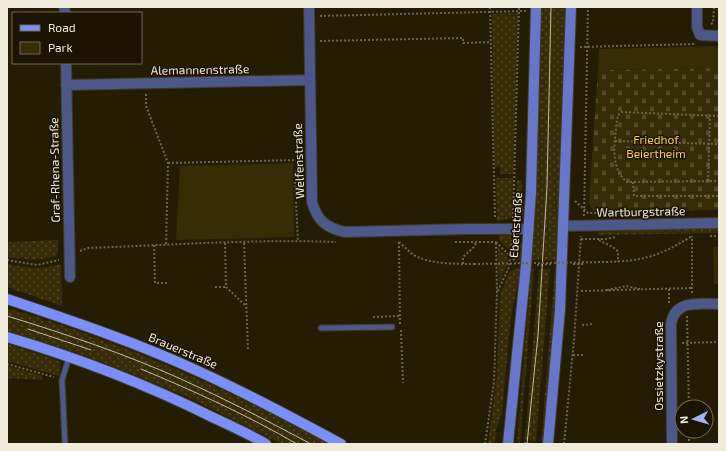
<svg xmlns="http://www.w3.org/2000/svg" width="726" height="451" font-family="'Exo 2',sans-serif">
  <defs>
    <pattern id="grass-dots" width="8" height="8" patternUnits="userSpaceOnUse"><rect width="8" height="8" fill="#372c05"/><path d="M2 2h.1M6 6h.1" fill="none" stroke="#544b29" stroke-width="1.8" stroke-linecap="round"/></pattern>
    <pattern id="cemetery-stones" width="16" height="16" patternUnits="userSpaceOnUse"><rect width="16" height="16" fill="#372c05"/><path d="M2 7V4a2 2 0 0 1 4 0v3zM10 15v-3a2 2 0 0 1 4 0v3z" fill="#544b29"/></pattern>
  </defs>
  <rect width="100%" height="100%" fill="#251d03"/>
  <path fill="url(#grass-dots)" d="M541,7H567L561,261L531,260L537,163Z
    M518,13L513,174H500V167H495L492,14Z
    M496,178H513L512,218L497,221Z
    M517,180H522V206H525C524,213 522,216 516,220Z
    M719,228V233L598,235L599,230Z
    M499,233L511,234L510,251L499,240Z
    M515,236C524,242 522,251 521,261L515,258L514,255Z
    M58,240V250L56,256L36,260L7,257V242Z
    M498,247L506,255L508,260L499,285Z
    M7,264C28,268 40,270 61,264L62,306L7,287Z
    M516,268L521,269L511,316L502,412L496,430L495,444H488L497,376L500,295L509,272Z
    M531,269H534L520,444H517Z
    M539,269H550L536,441L525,440Z
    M555,269H558L544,444H541Z
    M7,308C120,341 227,388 330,444H281L190,398L120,369L72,351L7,331Z
    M7,344L57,360L61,363L59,376L7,361Z
    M7,366L42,376V380L7,378Z"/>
  <path fill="url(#cemetery-stones)" d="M719,68V210L599,212L592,210L589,202L598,70Z"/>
  <path fill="#372c05" d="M719,46V68L598,70L599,49Z
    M293,163L294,237L176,240L180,166Z
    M713,247H719V284H714Z"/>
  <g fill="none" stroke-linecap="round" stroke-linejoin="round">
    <g stroke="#413a21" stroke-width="7">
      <path id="service" d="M321,328L392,327
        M65,444L62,380L69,357"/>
    </g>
    <g stroke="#413a21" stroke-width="12">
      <path id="minor" d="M64,7L65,13
        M309,7L312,202C317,220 326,228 345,232L467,229H529
        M697,7V27L700,35L719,36
        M66,63L70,277
        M66,85L310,80
        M672,444L671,324C675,299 700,304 719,304"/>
    </g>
    <g stroke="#413a21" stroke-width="12">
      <path id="tertiary" d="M564,226L719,223"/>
    </g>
    <g stroke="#413a21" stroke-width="12">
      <path id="secondary" d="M508,444L526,265L531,192L536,7
        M548,444L560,310L571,7"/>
    </g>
    <g stroke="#413a21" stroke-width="12">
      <path id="primary" d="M7,299C72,321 138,343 200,372C248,394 295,419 341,444
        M7,337C78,358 148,385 214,418C231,426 249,434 266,444"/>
    </g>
    <path stroke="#6c654e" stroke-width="2" stroke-dasharray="2 2" stroke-linecap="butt" d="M490,7L495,218
      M320,16L526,11
      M711,24L713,23L714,7
      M320,41L463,38V43L491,42
      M580,47L695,44
      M146,94V106L168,163L166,245
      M719,116L622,112L618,115L617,120C615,140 609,168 627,182L719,181
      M615,141L719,144
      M168,163L298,160L295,183L298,241
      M708,181L710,116
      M633,182L634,196H719
      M575,201L588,213L664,212
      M584,216L588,7
      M513,218L519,7
      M710,236H719
      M581,239H605L616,237
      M599,240L616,249L618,252V262
      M399,242L400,324
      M399,242C404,246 409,252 414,255C428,264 457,264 474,264
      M455,242H496
      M496,242L516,262
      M225,243L226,287L246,306
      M244,243L248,350
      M154,245L155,283H169
      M80,251L88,248C171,245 254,239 336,242
      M7,260L37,265L59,260
      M606,262C644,261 660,256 692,236
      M463,264V257L475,246L476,242
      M573,264H583
      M537,265L551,264
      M215,287H226
      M669,289V304
      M607,290L626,286L640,289
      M498,291L509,267L512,240
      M581,291L692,288
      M692,293V236
      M687,316L689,407
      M373,317L400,316
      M582,325L593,324
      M401,330L403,383
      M682,343L719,342
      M573,355H583
      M7,364L54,377
      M689,431V444
      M524,443L530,444
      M485,444L494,382L497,292L496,242
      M564,444L574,340L581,236"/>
    <use href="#service" stroke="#4c578a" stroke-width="5"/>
    <use href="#minor" stroke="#4c578a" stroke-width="10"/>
    <use href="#tertiary" stroke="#4c578a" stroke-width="10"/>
    <use href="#secondary" stroke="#6677c9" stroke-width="10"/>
    <use href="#primary" stroke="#7a8ff9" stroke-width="10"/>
    <path stroke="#c0bba8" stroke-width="1" d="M7,316C66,334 125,354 181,379C225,399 268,421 311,444
      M28,329L91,350
      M141,369C194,391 247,415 297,444
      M527,444L538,335L547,187L551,7"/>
    <path stroke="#6c654e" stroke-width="2" stroke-dasharray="2 2" stroke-linecap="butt" d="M474,264L606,262"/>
  </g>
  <g text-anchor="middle" stroke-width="3" stroke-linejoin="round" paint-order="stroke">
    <g font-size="12" fill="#f0ebdb" stroke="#1c1300">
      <text transform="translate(200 70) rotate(-1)" y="4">Alemannenstraße</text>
      <text transform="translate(299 161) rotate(-92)" y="4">Welfenstraße</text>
      <text transform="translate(55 170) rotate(-91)" y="4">Graf-Rhena-Straße</text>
      <text transform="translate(641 212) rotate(-1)" y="4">Wartburgstraße</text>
      <text transform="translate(516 225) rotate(-86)" y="4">Ebertstraße</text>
      <text transform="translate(183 351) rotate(23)" y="4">Brauerstraße</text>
      <text transform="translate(659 366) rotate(-90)" y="4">Ossietzkystraße</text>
    </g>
    <g font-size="12" fill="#fcd046" stroke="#1c1300">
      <text x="656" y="144">Friedhof<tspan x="656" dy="14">Beiertheim</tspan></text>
    </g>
  </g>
  <rect width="726" height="451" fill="none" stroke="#f0ebdb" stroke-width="16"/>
  <rect x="12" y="12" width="130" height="52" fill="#1c1300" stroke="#716958"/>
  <rect x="20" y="25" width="20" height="6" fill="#7a8ff9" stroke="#716958"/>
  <text x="48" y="32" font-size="12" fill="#f0ebdb">Road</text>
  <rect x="20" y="42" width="20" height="12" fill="#372c05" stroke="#716958"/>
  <text x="48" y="52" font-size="12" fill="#f0ebdb">Park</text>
  <g transform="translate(694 419) rotate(265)"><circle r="19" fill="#1c1300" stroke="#716958"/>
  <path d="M0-3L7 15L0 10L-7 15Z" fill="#a1b3fd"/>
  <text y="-6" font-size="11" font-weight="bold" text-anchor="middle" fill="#f0ebdb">N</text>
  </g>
</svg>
